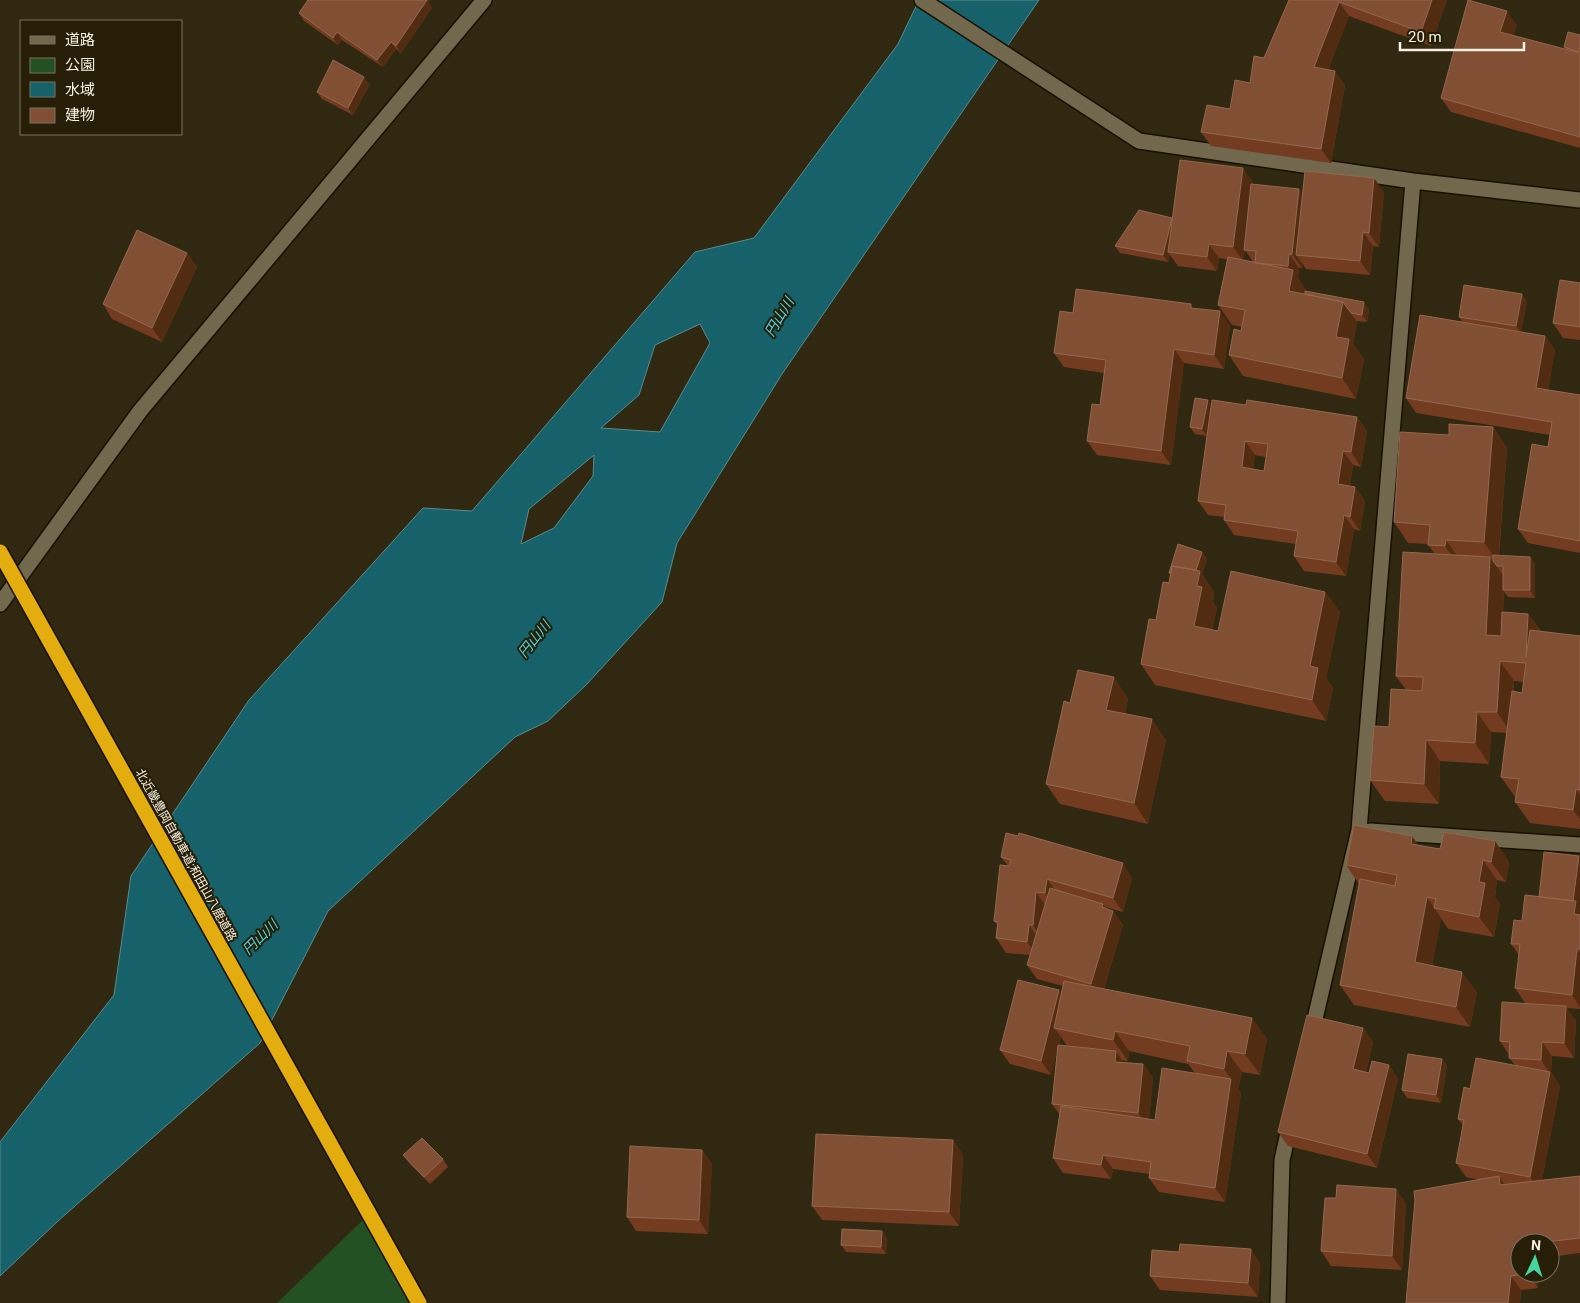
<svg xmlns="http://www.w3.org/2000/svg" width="1580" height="1303" font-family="Roboto,'Noto Sans JP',sans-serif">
  <rect width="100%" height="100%" fill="#302810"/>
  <path fill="#235123" d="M364,1219L414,1303H277Z"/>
  <path fill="#16616a" stroke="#598c8e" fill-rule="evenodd" d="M919,0H1039L782,374L677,543L662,602L587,684L548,721L515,737L328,911L260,1043L58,1221L0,1276V1142L114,995L131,876L249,700L423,508L472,511L695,252L754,238L898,44ZM700,324L710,343L660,432L601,428L639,395L655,345ZM594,455L593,476L554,528L521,544L529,509Z"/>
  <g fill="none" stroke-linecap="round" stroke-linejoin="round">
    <g stroke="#181000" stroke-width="18">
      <path id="minor" d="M922,0L1139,141L1413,181L1580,200
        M0,604L140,411L484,0
        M1370,831L1580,845
        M1311,1036L1359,830L1413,181
        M1278,1303L1282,1160L1290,1124"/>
    </g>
    <use href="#minor" stroke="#71684e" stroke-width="15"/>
    <g stroke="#181000" stroke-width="18" stroke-linecap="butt">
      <path id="highway-bridge" d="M0,552L419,1303"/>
    </g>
    <use href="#highway-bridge" stroke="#e3ad0f" stroke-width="15"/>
  </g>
  <path fill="#733c20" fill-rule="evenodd" d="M308,0H430L428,2L432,8L401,53L396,49L383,67L342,40L338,45L304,21L299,13Z
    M1289,0H1447L1431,46L1349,16L1328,70L1345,85L1331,163L1211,146L1201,132L1230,109L1250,83L1264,58Z
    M1517,25L1513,36L1566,50L1564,47L1580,35V148L1451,112L1441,98Z
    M370,84L353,115L322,99L317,92Z
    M1253,182V184L1302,194L1384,192L1379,247L1373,246L1370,275L1306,269L1303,264L1302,268H1299L1298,278L1307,292L1369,309L1367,322L1356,321L1357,322L1353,344L1364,359L1356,399L1243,376L1229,355L1241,331L1242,327L1232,325L1218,305L1227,259L1219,258L1217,271L1178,266L1170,255L1168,262L1120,253L1115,246L1172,218ZM1245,250L1253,262L1243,260Z
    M187,253L197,267L162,342L112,319L103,304Z
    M1580,283V340L1563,338L1553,323Z
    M1527,301L1521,332L1545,336L1555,350L1548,390L1580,395V553L1528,543L1518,529L1548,447L1550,435L1416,413L1406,398L1463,323L1459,317Z
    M1194,308L1230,325L1224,369L1184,363L1171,465L1097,455L1087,441L1100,405L1104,373L1064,367L1054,353L1073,313Z
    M1208,400L1211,405H1246L1357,417L1367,431L1361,467L1353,465L1350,486L1355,487L1365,501L1360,531L1354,529L1346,576L1304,571L1294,556L1296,544L1234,535L1224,520V517L1208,515L1198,501L1207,436L1195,434L1190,427ZM1255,455L1266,457L1264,471L1253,469Z
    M1493,427L1507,448L1499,556L1530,557L1535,564V598L1508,597L1504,592L1503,612L1528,614L1541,631L1580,636V829L1530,823L1515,802L1516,798L1501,777L1507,733L1491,732L1489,764L1440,761L1439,804L1385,801L1370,780L1389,727L1406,690L1396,676L1435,554L1428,545L1429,544L1408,543L1394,522L1449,435ZM1514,681L1524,682L1522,693L1514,692Z
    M1202,552L1207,559L1202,574L1214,592L1213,602L1217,608L1212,630L1218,631L1325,592L1340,612L1326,678L1333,688L1326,721L1155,685L1141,664L1169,583L1170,575L1169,573Z
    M1128,698L1125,714L1166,740L1148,824L1060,804L1046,784L1070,703Z
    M1412,836L1418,845L1440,849L1495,841L1509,862L1506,882L1497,880L1495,897L1500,904L1494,937L1448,929L1441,918L1432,966L1477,992L1470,1027L1354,1005L1340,985L1359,884L1346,865Z
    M1579,856L1580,858V895L1579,905L1580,906V1009L1566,1008L1576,1021L1574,1058L1552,1056L1551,1072L1560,1086L1542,1180L1580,1176V1253L1550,1257V1243H1520V1273H1536L1538,1288L1521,1290L1520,1303H1406L1479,1180L1466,1177L1456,1163L1463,1126L1458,1119L1470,1089L1515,1065L1509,1058V1055L1500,1041L1545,1005L1525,1003L1515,988L1519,955L1511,944L1522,921L1539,897Z
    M1001,857L1132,878L1123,912L1105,907L1107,909L1113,911L1123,925L1104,989L1252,1018L1267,1039L1260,1075L1242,1072L1238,1089L1241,1093L1225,1202L1159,1192L1149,1178L1150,1174L1113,1169L1111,1179L1063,1173L1053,1158L1060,1115L1052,1104L1058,1045L1051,1075L1010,1064L1000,1050L1061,994L1063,986L1037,979L1027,965L1030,955L1006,953L996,938L997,925L994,921L1008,866ZM1061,1037L1067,1046L1059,1045ZM1129,1051L1188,1064L1195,1073L1155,1120L1149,1119L1153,1078L1143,1064L1123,1062L1121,1060L1128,1061Z
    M1363,1028L1373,1042L1366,1072L1369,1073L1389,1065L1398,1079L1377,1168L1288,1146L1278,1132Z
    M1442,1059L1447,1066L1441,1103L1407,1098L1402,1090Z
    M953,1140L963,1155L959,1226L822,1220L812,1206Z
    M702,1150L712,1164L708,1234L636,1231L627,1217Z
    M403,1155L443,1159L448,1167L430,1184L409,1163Z
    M1336,1198L1406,1203L1402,1270L1331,1266L1321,1251Z
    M882,1231L887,1239L886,1254L846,1252L841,1245Z
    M1260,1263L1258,1297L1160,1290L1150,1276Z"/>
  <path fill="#522c11" d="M424,0H430L428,2L432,8L401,53L396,46Z
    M1432,0H1447L1431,46L1421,32Z
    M1339,2L1349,16L1324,81L1314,67Z
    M1507,11L1517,25L1510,46L1500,32Z
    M337,32L342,40L338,45L333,38Z
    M391,42L396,49L383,67L377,60Z
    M1335,71L1345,85L1331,163L1321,149Z
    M364,77L370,84L353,115L348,108Z
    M1243,168L1253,182L1243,261L1233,247Z
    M1374,178L1384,192L1379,247L1369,233Z
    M1299,189L1309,203L1296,255L1303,264L1302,268L1292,254Z
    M1173,218L1168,252L1170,255L1168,262L1163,255Z
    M1363,232L1373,246L1370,275L1360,261Z
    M1209,244L1219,258L1217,271L1207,257Z
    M187,253L197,267L162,342L152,328Z
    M1289,254L1299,268L1298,278L1307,291L1304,306L1289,291L1292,272L1288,266Z
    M1522,294L1527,301L1521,333L1516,326Z
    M1343,302L1357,322L1353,344L1364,359L1356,399L1342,378L1336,337Z
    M1364,302L1369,309L1367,322L1362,315Z
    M1220,311L1230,325L1224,369L1214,355Z
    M1545,336L1555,350L1546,402L1536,388Z
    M1174,349L1184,363L1171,465L1161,451Z
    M1208,400L1213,407L1207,436L1202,429Z
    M1357,417L1367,431L1361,467L1351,452Z
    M1493,427L1507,448L1498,563L1484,542Z
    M1245,441L1255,455L1251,482L1242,467Z
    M1343,451L1353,465L1348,499L1338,484Z
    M1355,487L1365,501L1360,531L1350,517Z
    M1344,515L1354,529L1346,576L1336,562Z
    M1446,540L1460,560V567L1445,546Z
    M1202,552L1207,559L1202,574L1214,592L1213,602L1217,608L1208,646L1194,626L1193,580Z
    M1490,557L1505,578L1503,590L1504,592L1500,655L1486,635Z
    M1530,557L1535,564V598L1530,590Z
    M1325,592L1340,612L1326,678L1333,688L1326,721L1312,700L1310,666Z
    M1528,614L1543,635L1526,657Z
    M1500,661L1514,681L1511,733L1497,712Z
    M1114,677L1128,698L1121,730L1106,710Z
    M1477,712L1491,732L1489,764L1475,743Z
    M1152,719L1166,740L1148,824L1134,803Z
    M1426,740L1440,761L1439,804L1424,784Z
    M1576,789L1580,795V819L1573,810Z
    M1412,836L1426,857L1411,844Z
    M1495,841L1509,862L1506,882L1491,862Z
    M1579,856L1580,858V895L1579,905L1580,906V922L1574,914L1573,902Z
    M1483,860L1497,880L1495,897L1500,904L1494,937L1479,917V882Z
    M1123,863L1132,878L1123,912L1113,898Z
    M1047,879L1057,893L1055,907L1045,893Z
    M1036,892L1046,906L1042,939L1033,925Z
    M1427,897L1441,918L1429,983L1415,962Z
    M1103,904L1112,916L1113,911L1123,925L1101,998L1091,984L1102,907Z
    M1029,925L1039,939L1037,956L1027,942Z
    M1577,949L1580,953V1007L1572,995Z
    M1462,972L1477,992L1470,1027L1456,1007Z
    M1059,990L1069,1004L1054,1028L1061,1037L1051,1075L1041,1061Z
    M1566,1006L1576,1021L1574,1058L1564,1043Z
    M1252,1018L1267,1039L1260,1075L1245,1054Z
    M1363,1028L1373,1042L1363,1084L1353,1069Z
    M1115,1031L1129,1051L1128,1061L1113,1040Z
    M1542,1042L1552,1056L1551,1072L1560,1086L1540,1191L1530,1177L1550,1073L1541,1060Z
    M1116,1051L1126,1066L1115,1062Z
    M1227,1051L1242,1072L1238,1089L1241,1093L1225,1202L1215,1188L1231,1079L1224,1069Z
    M1442,1059L1447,1066L1441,1103L1436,1095Z
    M1143,1064L1153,1078L1148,1127L1138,1113Z
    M1389,1065L1398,1079L1377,1168L1367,1154Z
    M953,1140L963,1155L959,1226L949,1212Z
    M702,1150L712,1164L708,1234L699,1220Z
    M1103,1155L1113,1169L1111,1179L1101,1165Z
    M1499,1176L1508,1191L1500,1185Z
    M1396,1189L1406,1203L1402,1270L1392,1256Z
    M882,1231L887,1239L886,1254L881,1247Z
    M1251,1249L1260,1263L1258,1297L1248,1283Z
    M1528,1273H1536L1538,1288Z
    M1511,1276L1521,1290L1520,1303H1508Z"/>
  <path fill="#814f34" stroke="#93684f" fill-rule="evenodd" d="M308,0H427L396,46L391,42L377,60L337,32L333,38L299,13Z
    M1289,0H1432L1421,32L1339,2L1314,67L1335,71L1321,149L1201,132L1207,105L1230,109L1235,80L1250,83L1254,56L1264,58Z
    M1468,0L1507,11L1500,32L1580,53V137L1441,98Z
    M1568,32L1580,35V49L1579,48V52L1564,47Z
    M333,60L364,77L348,108L317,92Z
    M1180,160L1243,168L1233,247L1209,244L1207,257L1168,252Z
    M1305,171L1374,178L1369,233L1363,232L1360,261L1296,255Z
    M1251,184L1299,189L1292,254H1289L1288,266L1255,263L1256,251L1244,250Z
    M1139,210L1172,218L1163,255L1115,246Z
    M137,230L187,253L152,328L103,304Z
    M1228,257L1293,270L1289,291L1343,302L1336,337L1349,339L1342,378L1229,355L1234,329L1241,331L1245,310L1218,305Z
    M1560,280L1580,283V327L1553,323Z
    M1464,285L1522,294L1516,326L1459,317Z
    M1076,289L1191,304V308L1220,311L1214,355L1174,349L1161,451L1087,441L1092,404L1100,405L1106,360L1054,353L1060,311L1073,313Z
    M1305,291L1364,302L1362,315L1351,313L1343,302L1305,294Z
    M1420,315L1545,336L1536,388L1580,395V541L1518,529L1532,444L1548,447L1552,422L1406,398Z
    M1195,398L1208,400L1202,429L1190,427Z
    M1212,400L1246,405L1247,400L1357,417L1351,452L1343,451L1338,484L1355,487L1350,517L1344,515L1336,562L1294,556L1298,531L1224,520L1226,505L1198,501ZM1245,441L1268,444L1264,471L1242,467Z
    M1449,424L1493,427L1484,542L1446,540L1445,546L1428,545L1430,525L1394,522L1400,432L1449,435Z
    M1178,544L1202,552L1196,570L1172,566L1171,573H1169Z
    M1403,552L1490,557L1486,635L1501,636L1502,612L1528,614L1526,657L1530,630L1580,636V790L1576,789L1573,810L1515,802L1519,779L1501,777L1512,691L1522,693L1526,663L1500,661L1497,712H1477L1475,743L1426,740L1424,784L1370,780L1374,726L1389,727L1391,689L1422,691L1423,677L1396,676Z
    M1493,555L1530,557V590H1503V566H1497L1493,561Z
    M1172,566L1200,571L1197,586L1202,587L1194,626L1218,631L1231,571L1325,592L1310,666L1318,668L1312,700L1141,664L1149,619L1156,620L1163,582L1169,583Z
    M1078,670L1114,677L1106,710L1152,719L1134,803L1046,784L1064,701L1070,703Z
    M1354,825L1412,836L1411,844L1440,849L1444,832L1495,841L1491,862L1483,860L1479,882L1485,883L1479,917L1434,908L1436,899L1427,897L1415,962L1462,972L1456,1007L1340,985L1360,879L1395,886L1397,875L1346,865Z
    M1006,833L1018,836L1019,833L1123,863L1113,898L1047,879L1045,893L1036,892L1033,925H1029L1027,942L996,938L998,922L994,921L1000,865L1009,866L1011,860L1001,857Z
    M1544,852L1579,856L1573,901L1539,897Z
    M1050,888L1103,904L1102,907L1113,911L1091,984L1027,965Z
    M1525,895L1576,901L1574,914L1580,915V949H1577L1572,995L1515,988L1520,944H1511L1514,920L1522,921Z
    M1018,980L1059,990L1041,1061L1000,1050Z
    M1064,981L1252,1018L1245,1054L1227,1051L1224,1069L1187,1061L1190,1046L1115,1031L1113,1040L1054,1028Z
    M1502,1002L1566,1006L1564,1043L1542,1042L1541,1060L1509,1058L1510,1042L1500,1041Z
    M1307,1015L1363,1028L1353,1069L1369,1073L1372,1061L1389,1065L1367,1154L1278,1132Z
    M1058,1045L1116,1051L1115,1062L1143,1064L1138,1113L1052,1104Z
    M1408,1054L1442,1059L1436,1095L1402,1090Z
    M1476,1058L1550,1072L1530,1177L1456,1163L1464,1120L1458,1119L1464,1087L1470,1089Z
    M1162,1068L1231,1079L1215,1188L1149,1178L1151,1162L1103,1155L1101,1165L1053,1158L1061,1106L1155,1120Z
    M816,1134L953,1140L949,1212L812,1206Z
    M422,1138L443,1159L424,1177L403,1155Z
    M630,1146L702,1150L699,1220L627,1217Z
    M1499,1176L1500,1185L1580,1176V1238L1536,1243H1520V1273H1528L1511,1276L1508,1303H1406L1415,1200L1414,1191Z
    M1337,1185L1396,1189L1392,1256L1321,1251L1325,1198H1336Z
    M842,1229L882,1231L881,1247L841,1245Z
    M1180,1244L1251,1249L1248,1283L1150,1276L1152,1250L1179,1252Z"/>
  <g text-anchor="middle" stroke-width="4" stroke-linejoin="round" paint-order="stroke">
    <g font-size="12" fill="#f5f0e1" stroke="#261e06">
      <text transform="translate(186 855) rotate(61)" y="4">北近畿豊岡自動車道;和田山八鹿道路</text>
    </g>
    <g font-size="14" font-style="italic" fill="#4ed6e8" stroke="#261e06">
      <text transform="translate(779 317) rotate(-59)" y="5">円山川</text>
      <text transform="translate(534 639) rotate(-51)" y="5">円山川</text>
      <text transform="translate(260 937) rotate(-44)" y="5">円山川</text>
    </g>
  </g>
  <rect x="20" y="20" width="162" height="115" fill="#261e06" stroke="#79725e"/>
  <rect x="30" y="36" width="25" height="8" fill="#71684e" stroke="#79725e"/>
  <text x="65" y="45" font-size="15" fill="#f5f0e1">道路</text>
  <rect x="30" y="58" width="25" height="15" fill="#235123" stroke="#79725e"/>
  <text x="65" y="70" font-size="15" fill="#f5f0e1">公園</text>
  <rect x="30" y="82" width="25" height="15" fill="#16616a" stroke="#79725e"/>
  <text x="65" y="95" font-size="15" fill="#f5f0e1">水域</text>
  <rect x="30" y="108" width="25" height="15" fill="#814f34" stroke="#79725e"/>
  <text x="65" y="120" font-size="15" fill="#f5f0e1">建物</text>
  <g transform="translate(1535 1258) rotate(4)"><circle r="24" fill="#261e06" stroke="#79725e"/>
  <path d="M0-4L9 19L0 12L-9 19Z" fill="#43d4a0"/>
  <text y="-8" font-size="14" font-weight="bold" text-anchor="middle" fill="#f5f0e1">N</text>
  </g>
  <path d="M1400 42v8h124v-8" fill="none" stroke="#f5f0e1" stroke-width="2.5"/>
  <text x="1408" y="42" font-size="15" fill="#f5f0e1" stroke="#261e06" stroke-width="4" paint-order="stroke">20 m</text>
</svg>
